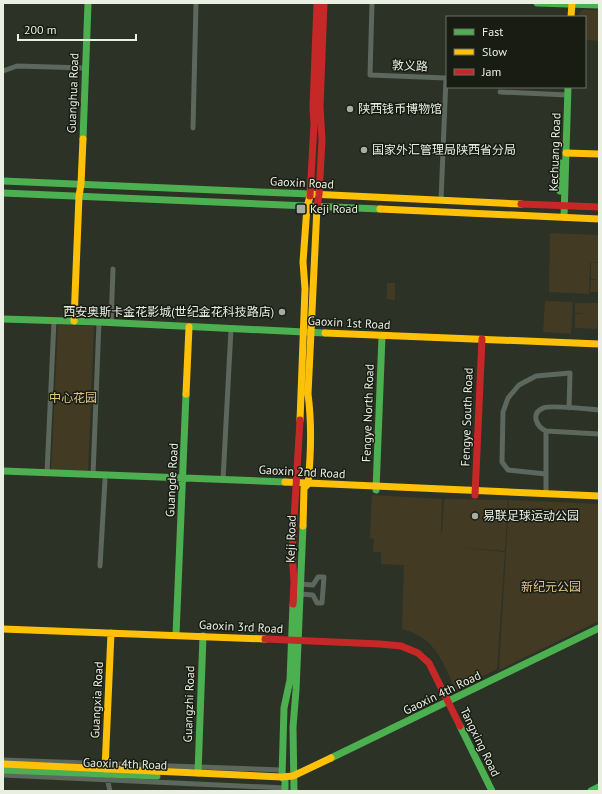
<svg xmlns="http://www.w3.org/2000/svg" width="602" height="794" font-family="'PT Sans','Noto Sans SC',sans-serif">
  <rect width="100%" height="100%" fill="#2c3226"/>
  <path fill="#433a23" d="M582,10H599V41L585,40V17H576Z
    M550,233L599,235V262H590L589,294L549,292Z
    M591,262L599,263V280L591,279Z
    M591,280H599V292H590Z
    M387,283H395V300L387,299Z
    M545,301L573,302L571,334L543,332Z
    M575,303H599L597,329L575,328V314H587L575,313Z
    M58,325L94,326L88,472L51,471Z
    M372,495L442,499L441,533L442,532L444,499L508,500L505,551L454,547L505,552L497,669L456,690C442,661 436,638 402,629L404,565L381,564V552H373L374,539L370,538Z
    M509,500L599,504V621L499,670Z"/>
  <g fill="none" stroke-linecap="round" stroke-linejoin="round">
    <path stroke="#5c675d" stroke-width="5" d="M372,3L370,75L446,78L441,200
      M3,71L17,66L85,68
      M500,92L568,95
      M193,128L196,3
      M111,323L113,269
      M599,410C589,409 549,405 543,408C530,414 537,427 546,431L599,434
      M47,473L54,321
      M546,474L508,470L502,462L503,412L508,398L519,385L536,376L570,373L569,408
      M93,475L99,322
      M223,480L231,329
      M546,494V431
      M100,566L105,480
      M300,594L313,595L317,603H322L324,577H318L313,585L300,584
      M3,760L282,770
      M3,775L285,788
      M107,778L110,791"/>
    <path stroke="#4caf50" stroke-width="7" d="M537,3L599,5
      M83,139L88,3
      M3,181L310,194
      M560,191L561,163
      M3,193L380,209
      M564,217L568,87
      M3,319L99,322L325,333
      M3,471L285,482
      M376,490L382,336
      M176,635L186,394
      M460,726L492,791
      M331,758L599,628
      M3,770L157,776
      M198,773L203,636
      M285,791V781L282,777L284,708L290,680L293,604
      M294,791L293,727L296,690L303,526
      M591,791L599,787"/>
    <path stroke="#ffc107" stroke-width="7" d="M571,17L572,3
      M566,153L599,154
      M310,194L521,204
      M380,209L599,219
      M74,321L79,196L81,184L83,139
      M325,333L599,344
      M186,394L189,327
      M300,420L305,289L303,262L307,207L310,196
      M285,482L599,496
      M303,526L304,488L308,484C311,454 312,424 308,394L317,207
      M3,629L265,639
      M3,764L282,777L293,776L331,758
      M105,769L111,633"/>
    <path stroke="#c62828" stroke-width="7" d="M310,196L314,124L313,107L317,3
      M521,204L599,207
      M317,207L319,195L322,140L320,107L324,3
      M475,495L482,339
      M293,604L294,581L292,553L300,420
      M265,639L380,644L401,646L418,653L429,663L460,726"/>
  </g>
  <g fill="#a7ada0" stroke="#181c13" stroke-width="1.5">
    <circle cx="350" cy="109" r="4"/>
    <circle cx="364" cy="150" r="4"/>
    <rect x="296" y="204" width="10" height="10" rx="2"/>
    <circle cx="282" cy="312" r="4"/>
    <circle cx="475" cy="516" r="4"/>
  </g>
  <g text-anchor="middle" stroke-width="3" stroke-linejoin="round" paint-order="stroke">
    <g font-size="12" fill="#e9efe1" stroke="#181c13">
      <text transform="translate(410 66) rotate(2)" y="4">敦义路</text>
      <text transform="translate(73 93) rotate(-88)" y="4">Guanghua Road</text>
      <text transform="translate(555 152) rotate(-88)" y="4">Kechuang Road</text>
      <text transform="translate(302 183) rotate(3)" y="4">Gaoxin Road</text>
      <text transform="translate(349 323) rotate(3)" y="4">Gaoxin 1st Road</text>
      <text transform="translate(368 413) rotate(-88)" y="4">Fengye North Road</text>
      <text transform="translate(467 417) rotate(-88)" y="4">Fengye South Road</text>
      <text transform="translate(302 472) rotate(3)" y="4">Gaoxin 2nd Road</text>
      <text transform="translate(172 480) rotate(-87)" y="4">Guangde Road</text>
      <text transform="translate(291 539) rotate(-88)" y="4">Keji Road</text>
      <text transform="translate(241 627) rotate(3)" y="4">Gaoxin 3rd Road</text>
      <text transform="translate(442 693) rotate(-26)" y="4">Gaoxin 4th Road</text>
      <text transform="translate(97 700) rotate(-87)" y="4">Guangxia Road</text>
      <text transform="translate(189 704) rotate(-88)" y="4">Guangzhi Road</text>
      <text transform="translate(480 742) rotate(64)" y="4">Tangxing Road</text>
      <text transform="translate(125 764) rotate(2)" y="4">Gaoxin 4th Road</text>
    </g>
    <g font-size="12" fill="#e9efe1" stroke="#181c13" text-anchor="start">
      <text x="358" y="113">陕西钱币博物馆</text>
      <text x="372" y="154">国家外汇管理局陕西省分局</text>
      <text x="310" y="213">Keji Road</text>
      <text x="274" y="316" text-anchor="end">西安奥斯卡金花影城(世纪金花科技路店)</text>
      <text x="483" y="520">易联足球运动公园</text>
    </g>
    <g font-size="12" fill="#e1c58b" stroke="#181c13">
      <text x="73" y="402">中心花园</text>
      <text x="551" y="591">新纪元公园</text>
    </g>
  </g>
  <rect width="602" height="794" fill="none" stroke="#e9efe1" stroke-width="8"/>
  <rect x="446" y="16" width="140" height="72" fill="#181c13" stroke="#6c7065"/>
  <rect x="454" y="29" width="20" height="6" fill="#4caf50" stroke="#6c7065"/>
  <text x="482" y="36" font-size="12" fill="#e9efe1">Fast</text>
  <rect x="454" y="49" width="20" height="6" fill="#ffc107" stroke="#6c7065"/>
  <text x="482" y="56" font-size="12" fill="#e9efe1">Slow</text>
  <rect x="454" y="69" width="20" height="6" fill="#c62828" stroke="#6c7065"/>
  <text x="482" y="76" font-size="12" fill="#e9efe1">Jam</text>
  <path d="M18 34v6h118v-6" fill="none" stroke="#e9efe1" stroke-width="2"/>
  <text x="24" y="34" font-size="12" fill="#e9efe1" stroke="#181c13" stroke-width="3" paint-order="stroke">200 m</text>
</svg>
